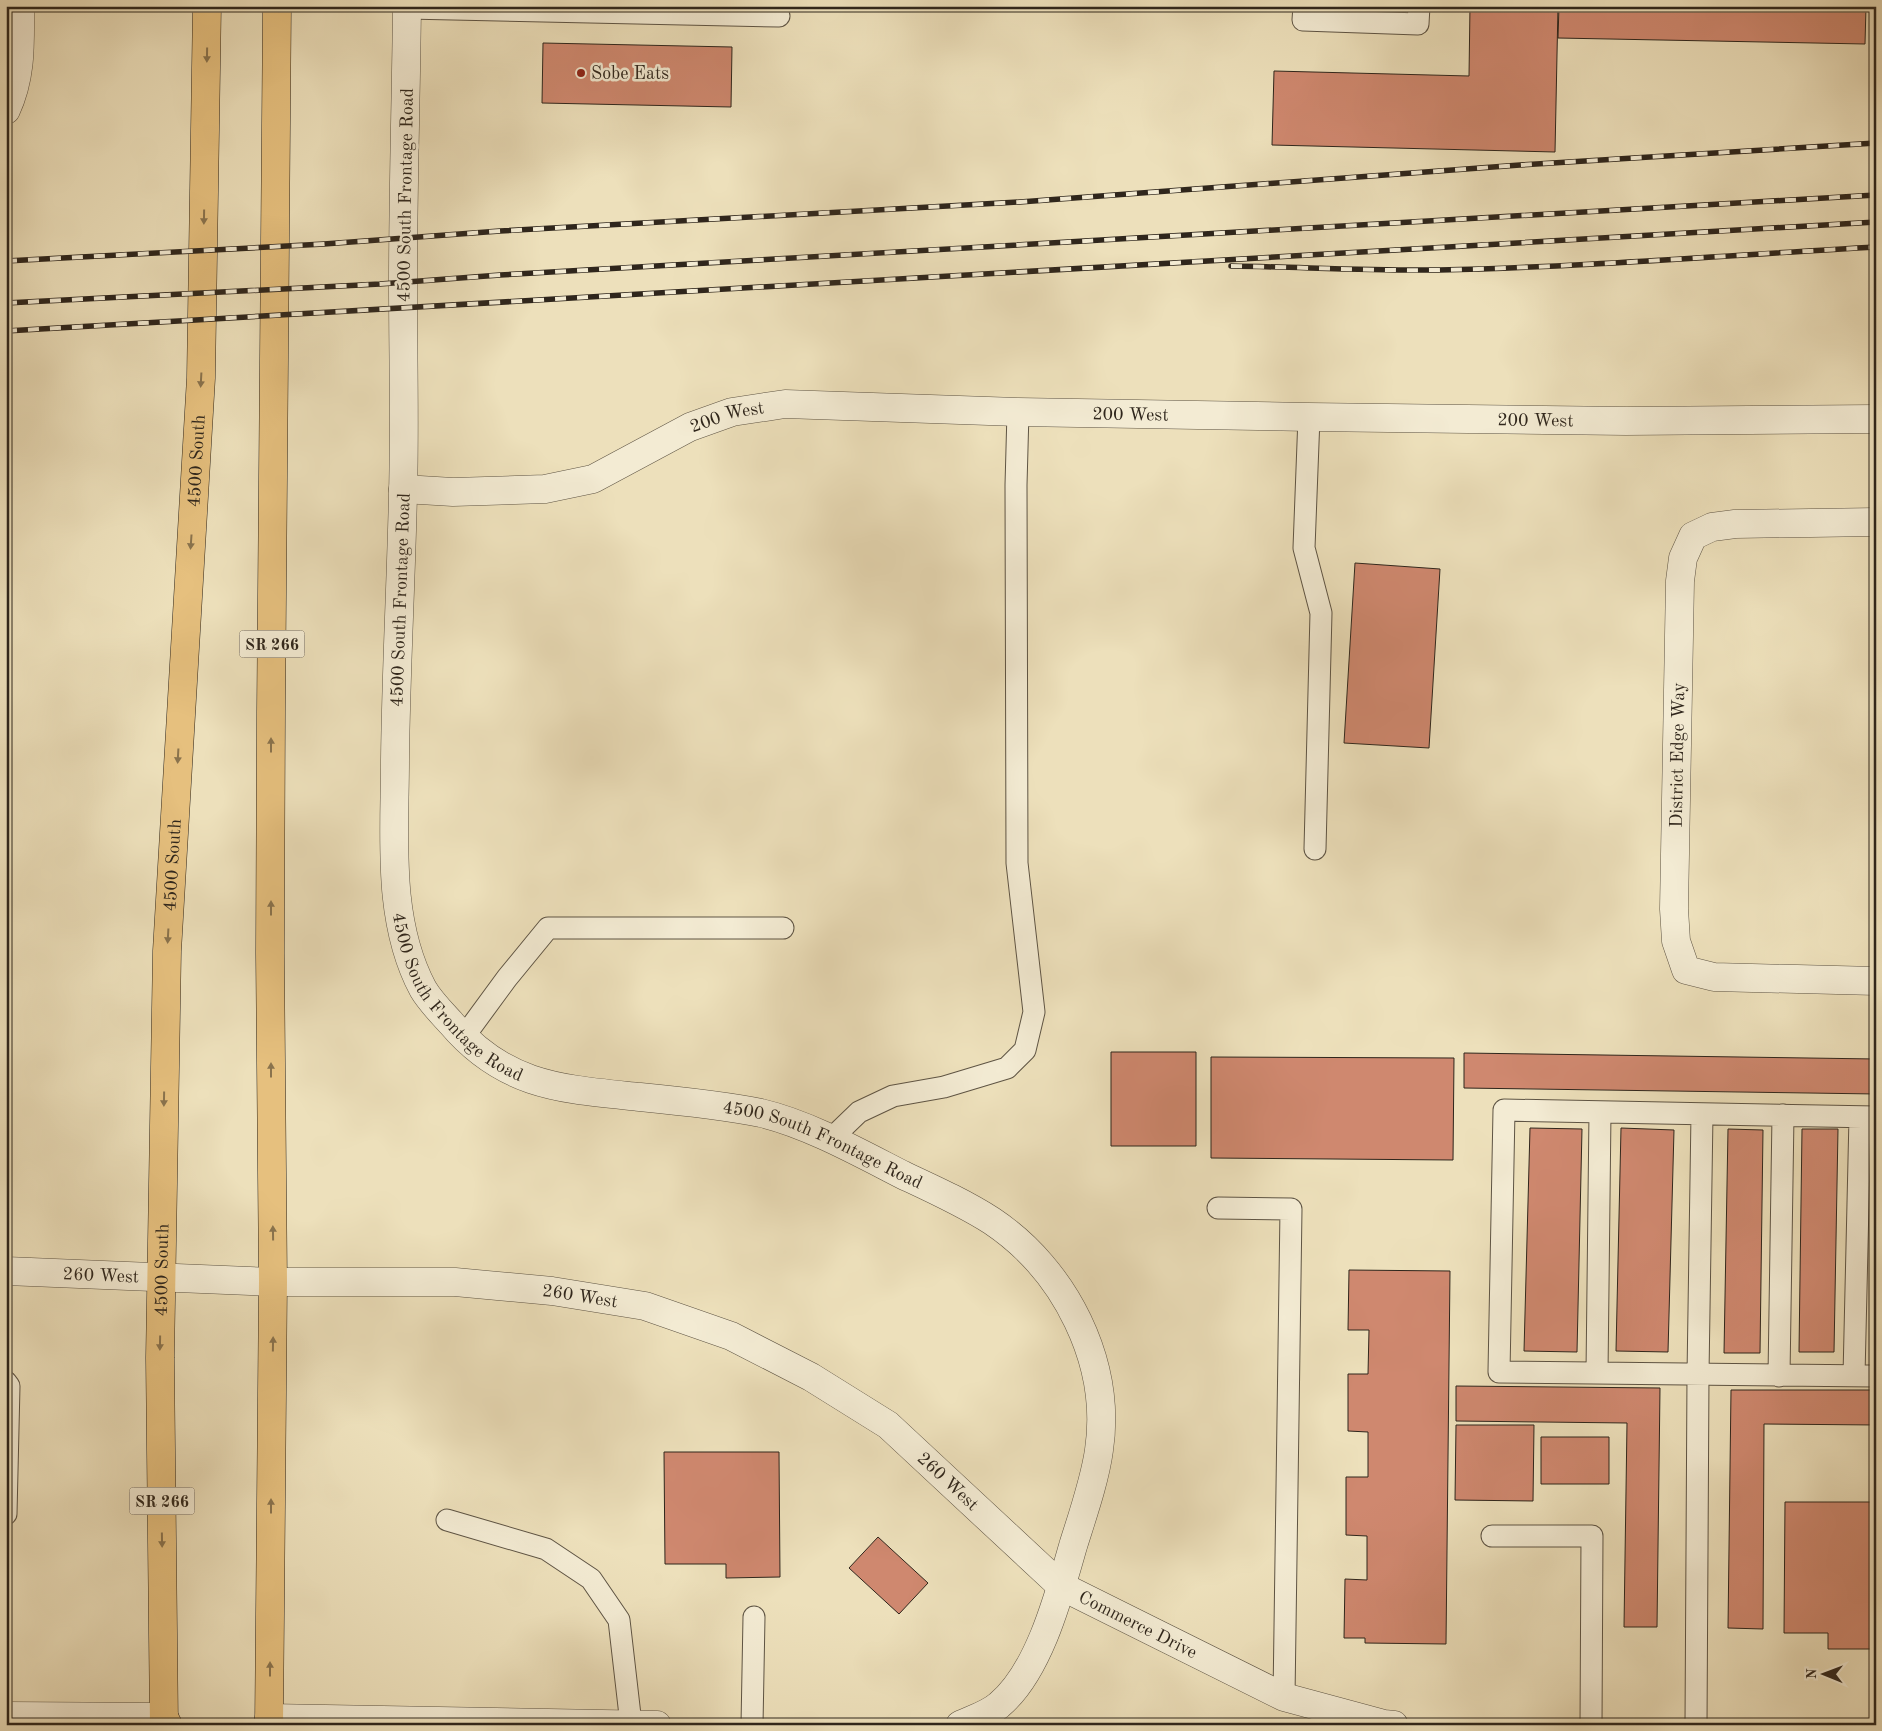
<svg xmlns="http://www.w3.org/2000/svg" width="1882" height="1731" font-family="'Old Standard TT',serif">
  <rect width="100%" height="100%" fill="#ede0bb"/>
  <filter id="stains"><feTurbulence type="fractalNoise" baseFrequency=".004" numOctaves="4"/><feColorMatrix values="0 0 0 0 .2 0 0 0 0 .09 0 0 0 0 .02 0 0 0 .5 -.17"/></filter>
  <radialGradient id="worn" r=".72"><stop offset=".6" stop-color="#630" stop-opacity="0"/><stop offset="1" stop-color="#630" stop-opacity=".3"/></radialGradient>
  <path fill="#cf886f" stroke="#2f261c" d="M1470,6H1558L1555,152L1272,145L1274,71L1469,76Z
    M1559,6H1866L1865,44L1558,38Z
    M543,43L732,47L731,107L542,103Z
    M1355,563L1440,569L1429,748L1344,743Z
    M1111,1052H1196V1146H1111Z
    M1464,1053L1876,1059V1094L1464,1088Z
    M1211,1057L1454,1058L1453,1160L1211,1158Z
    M1530,1128L1582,1129L1577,1352L1524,1351Z
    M1621,1128L1674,1130L1668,1352L1616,1351Z
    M1728,1129L1763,1130L1760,1353H1724Z
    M1802,1129H1838L1834,1352H1799Z
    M1349,1270L1450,1271L1446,1644L1365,1643V1638H1344L1345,1579L1367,1580V1536L1346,1535V1477H1368V1432L1348,1431V1374H1368L1369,1330H1348Z
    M1456,1386L1660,1388L1657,1627H1624L1627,1423L1456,1421Z
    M1731,1390H1876V1425L1764,1424L1763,1629L1728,1628Z
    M1456,1425H1534L1533,1501L1455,1500Z
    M1541,1437H1609V1484H1541Z
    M664,1452H779L780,1577L726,1578V1564H665Z
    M1785,1502H1874V1649H1828V1633H1784Z
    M878,1537L928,1583L899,1614L849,1568Z"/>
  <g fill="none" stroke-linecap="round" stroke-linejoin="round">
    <g stroke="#5e5444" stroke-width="23">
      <path id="service" d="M1304,6L1303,20L1418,24L1419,6
        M407,8L779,16
        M1309,417L1304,548L1321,613L1315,849
        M463,1038L507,978L548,928H783
        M1876,1117L1504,1110L1499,1372L1876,1376
        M831,1139L859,1112L893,1096L944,1087L1007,1068L1025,1050L1034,1012L1017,863L1016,485L1018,412
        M1218,1208L1291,1209L1284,1697
        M1597,1373L1600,1112
        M1779,1376L1783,1115
        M1854,1376L1860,1117
        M6,1382L9,1386L6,1514
        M447,1520L546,1549L591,1579L619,1620L631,1724
        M1492,1536H1592L1591,1725
        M752,1725L754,1617
        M1696,1725L1698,1375L1702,1114"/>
    </g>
    <g stroke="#5e5444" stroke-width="29">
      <g id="minor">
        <path id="s1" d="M407,6C406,99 403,191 403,283C403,354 405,424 403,494C401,583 396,671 395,760C395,835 386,920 423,989C430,1001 441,1012 451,1023C505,1087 563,1089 640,1097C681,1101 721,1105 761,1113C808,1124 860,1153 903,1175C933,1189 964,1203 992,1221C1065,1270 1112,1362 1099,1450C1095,1480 1082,1517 1073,1546C1059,1595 1039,1672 999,1705C989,1714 973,1719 960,1725"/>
        <path d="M6,110C22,76 20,43 20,6"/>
        <path id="s2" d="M403,489L453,492L545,489L593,479L690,427L732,412L785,404L1018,412L1309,417L1626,421L1876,419"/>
        <path d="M1876,522L1735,524L1712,527L1693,536L1683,558L1680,581L1674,909L1676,941L1686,970L1714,977L1876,981"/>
        <path d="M6,1716L164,1717"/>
        <path d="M269,1718L657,1725"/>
      </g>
    </g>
    <g stroke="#5e5444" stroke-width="29">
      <g id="tertiary">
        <path id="s3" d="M6,1271L273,1282H455L552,1291L645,1306L731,1336L811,1377L888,1425L1061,1586L1284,1697L1384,1724L1394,1725"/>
      </g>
    </g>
    <g stroke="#2f261c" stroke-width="29">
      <g id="primary">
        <path id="s4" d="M164,1725L160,1358L167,951L201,378L207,6"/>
        <path d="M269,1725L273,1282L270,953L271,713L277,6"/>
      </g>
    </g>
    <g stroke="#2f261c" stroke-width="29">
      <path id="motorway" d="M164,1717L168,1725"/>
    </g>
    <use href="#service" stroke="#f3ebd3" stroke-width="21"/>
    <use href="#minor" stroke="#f3ebd3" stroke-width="28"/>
    <use href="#tertiary" stroke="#f3ebd3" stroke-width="28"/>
    <use href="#primary" stroke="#e6c07e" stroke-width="28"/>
    <use href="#motorway" stroke="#e6c07e" stroke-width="28"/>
    <g stroke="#2f261c" stroke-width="5.5">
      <path id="rail" d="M6,261L324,244L500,231L1020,202L1520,165L1876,143
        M1231,266C1301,267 1370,271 1439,270C1584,267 1730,255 1876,247
        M6,303L380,284L500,275L1876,195
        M6,331L1876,222"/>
    </g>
    <use href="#rail" stroke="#f3ebd3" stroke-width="4" stroke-dasharray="11" stroke-linecap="butt"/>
  </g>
  <defs><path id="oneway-solid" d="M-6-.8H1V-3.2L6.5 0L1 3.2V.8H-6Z" transform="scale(1.25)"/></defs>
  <g fill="#8a734d">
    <use href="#oneway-solid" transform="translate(207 55) rotate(91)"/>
    <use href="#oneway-solid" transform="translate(204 217) rotate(91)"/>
    <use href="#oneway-solid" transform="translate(201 380) rotate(93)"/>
    <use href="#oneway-solid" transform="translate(191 542) rotate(94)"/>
    <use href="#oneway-solid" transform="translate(271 745) rotate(-90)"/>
    <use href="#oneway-solid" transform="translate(178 756) rotate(93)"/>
    <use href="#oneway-solid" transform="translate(271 908) rotate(-90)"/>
    <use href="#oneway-solid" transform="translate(168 936) rotate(93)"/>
    <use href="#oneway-solid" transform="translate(271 1070) rotate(-90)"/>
    <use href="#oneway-solid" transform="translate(164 1099) rotate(91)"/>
    <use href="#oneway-solid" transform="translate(273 1233) rotate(-91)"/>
    <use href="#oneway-solid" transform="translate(160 1343) rotate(91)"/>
    <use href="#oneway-solid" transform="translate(273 1344) rotate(-89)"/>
    <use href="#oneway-solid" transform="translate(271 1506) rotate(-90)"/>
    <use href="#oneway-solid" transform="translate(162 1540) rotate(89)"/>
    <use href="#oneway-solid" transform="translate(270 1669) rotate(-90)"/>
  </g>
  <circle fill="#8f2418" stroke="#f3ebd3" stroke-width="2" cx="581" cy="73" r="5"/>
  <g text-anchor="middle" stroke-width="5" stroke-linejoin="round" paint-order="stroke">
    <g fill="#f3ebd3" stroke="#6a6153" stroke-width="1">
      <rect x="239.5" y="630.5" width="65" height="27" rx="4"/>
      <rect x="129.5" y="1487.5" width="65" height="27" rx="4"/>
    </g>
    <g font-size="16" font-weight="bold" fill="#2f261c">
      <text x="272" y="650">SR 266</text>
      <text x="162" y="1507">SR 266</text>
    </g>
    <g font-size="18" fill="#2f261c" stroke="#f3ebd3" text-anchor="start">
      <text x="591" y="79">Sobe Eats</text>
    </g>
    <g font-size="18" fill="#2f261c" stroke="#f3ebd3">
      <text transform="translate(405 195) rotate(-89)" y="6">4500 South Frontage Road</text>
      <text dy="6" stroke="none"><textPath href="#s2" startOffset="745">200 West</textPath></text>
      <text dy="6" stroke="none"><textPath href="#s2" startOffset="340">200 West</textPath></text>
      <text dy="6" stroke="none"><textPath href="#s2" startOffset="1150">200 West</textPath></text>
      <text dy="6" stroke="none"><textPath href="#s4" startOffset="1265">4500 South</textPath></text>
      <text transform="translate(400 600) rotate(-88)" y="6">4500 South Frontage Road</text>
      <text transform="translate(1677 755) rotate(-89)" y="6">District Edge Way</text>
      <text dy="6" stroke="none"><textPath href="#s4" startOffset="860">4500 South</textPath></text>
      <text dy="6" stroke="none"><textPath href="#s1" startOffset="1014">4500 South Frontage Road</textPath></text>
      <text dy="6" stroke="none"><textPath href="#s1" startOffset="1432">4500 South Frontage Road</textPath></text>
      <text dy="6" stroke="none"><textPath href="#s4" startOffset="455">4500 South</textPath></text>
      <text dy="6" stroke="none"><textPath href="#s3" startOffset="95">260 West</textPath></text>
      <text dy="6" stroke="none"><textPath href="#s3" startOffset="575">260 West</textPath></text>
      <text dy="6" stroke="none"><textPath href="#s3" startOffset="995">260 West</textPath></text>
      <text dy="6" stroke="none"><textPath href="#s3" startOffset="1235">Commerce Drive</textPath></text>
    </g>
  </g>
  <rect width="1882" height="1731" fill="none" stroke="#ede0bb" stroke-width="25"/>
  <rect x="8" y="8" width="1867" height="1716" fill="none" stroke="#2f261c" stroke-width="2.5"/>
  <rect x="12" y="12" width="1857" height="1706" fill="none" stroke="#2f261c"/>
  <g transform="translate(1824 1674) rotate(271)" stroke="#f3ebd3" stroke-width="4" paint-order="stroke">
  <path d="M0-4L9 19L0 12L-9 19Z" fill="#2f261c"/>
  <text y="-8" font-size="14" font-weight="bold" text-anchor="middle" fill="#2f261c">N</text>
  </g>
  <rect width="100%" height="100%" filter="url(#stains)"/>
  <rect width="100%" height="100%" fill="url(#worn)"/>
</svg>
